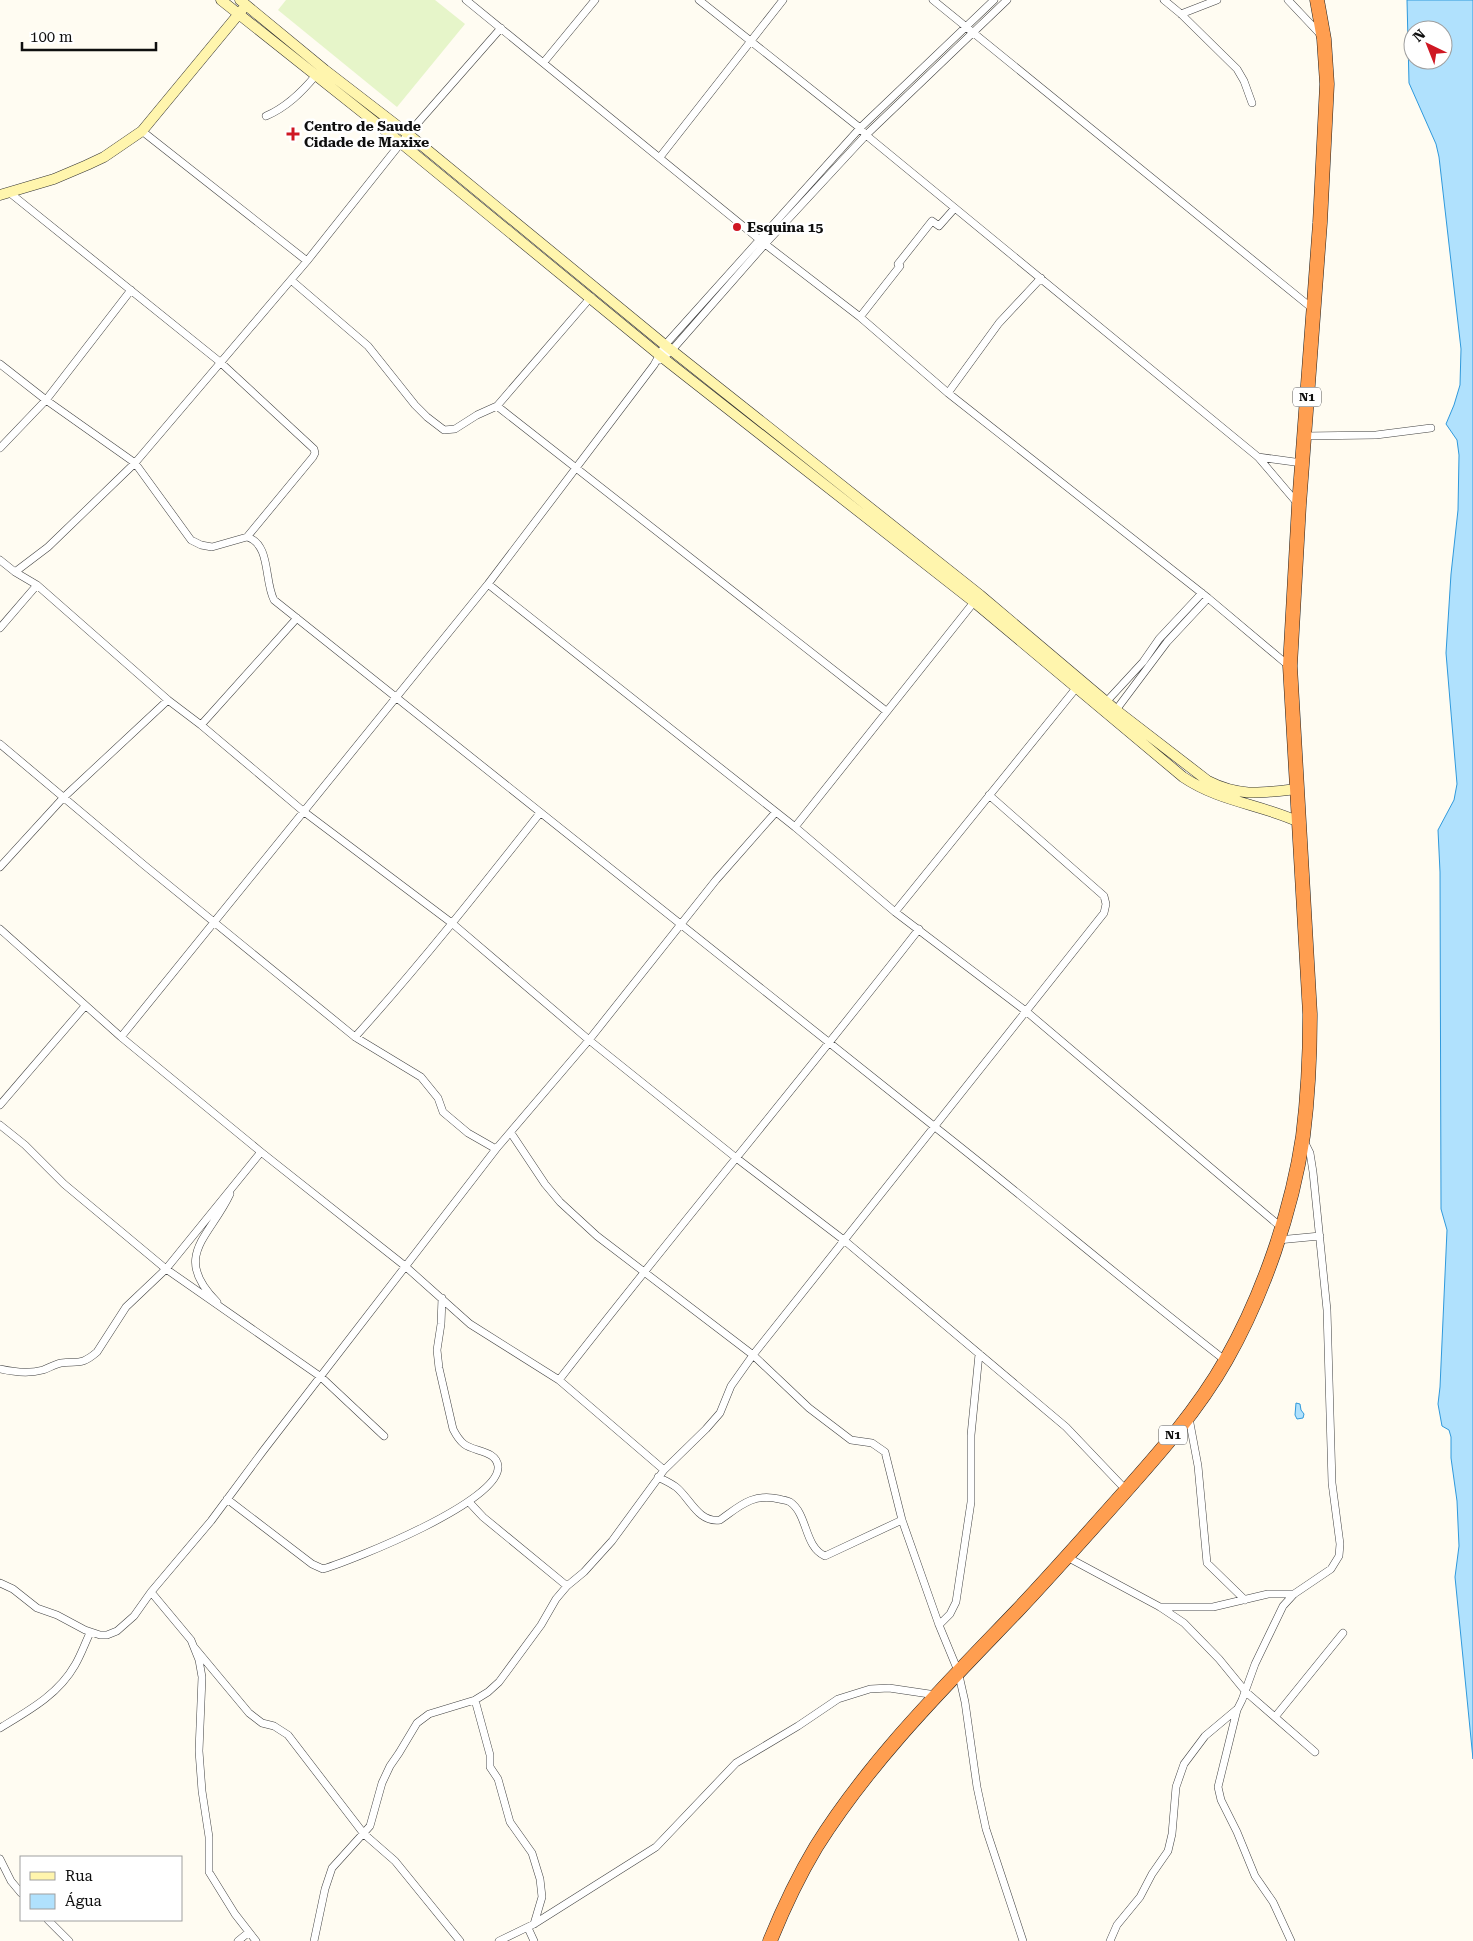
<svg xmlns="http://www.w3.org/2000/svg" width="1473" height="1941" font-family="'Roboto Serif',serif">
  <rect width="100%" height="100%" fill="#fffcf2"/>
  <path fill="#e6f5c9" d="M286,0H435L465,24L397,107L278,10Z"/>
  <path fill="#b0e1fd" stroke="#2f99dc" fill-rule="evenodd" d="M1407,0H1473V1759L1455,1577L1459,1546L1457,1501L1451,1458V1437L1449,1430L1442,1426L1438,1404L1440,1387L1447,1230L1441,1209L1440,872L1438,830L1454,800L1457,784L1446,653L1451,574L1458,510L1459,455L1457,440L1446,424L1454,405L1460,385L1461,349L1439,157L1436,144L1409,83ZM1413,30H1443V60H1413Z
    M1296,1403L1300,1404L1301,1410L1304,1414L1303,1418L1297,1419L1295,1415Z"/>
  <g fill="none" stroke-linecap="round" stroke-linejoin="round">
    <g stroke="#424242" stroke-width="8">
      <path id="street" d="M466,0L765,244L860,317L948,393L1208,598L1289,666
        M699,0L860,128L866,135L1258,457L1298,504
        M933,0L1313,309
        M1164,0L1181,14L1237,69L1244,81L1252,103
        M1288,0L1321,35
        M1181,14L1217,0
        M544,62L595,0
        M266,116C287,107 302,92 316,75
        M142,131L307,261
        M660,157L783,0
        M10,193L220,362L314,449L315,453L313,457L247,537
        M291,280L368,346L415,405L427,417L444,430L455,429L477,415L497,406L591,297
        M860,317L900,266L898,264L932,221L939,226L954,209
        M660,360L672,350L765,244L866,135L1007,0
        M0,364L46,400L135,463L191,540L201,545L212,547L247,537C271,544 264,581 274,600C493,777 714,952 935,1127C1033,1204 1128,1285 1226,1361
        M948,393L999,323L1041,278
        M497,406L886,711
        M1304,436L1376,435L1431,428
        M0,448L46,400L131,290
        M1258,457L1302,463
        M0,560L15,572L37,585L168,700L201,725L303,811L453,924L589,1040L735,1157L845,1241L1066,1427L1126,1490
        M15,572L48,547L135,463L307,261L408,134L501,28
        M488,584L795,827L895,912L1027,1012L1282,1228
        M0,628L37,585
        M1107,701L1143,662L1159,639L1202,593
        M1116,710L1167,642L1208,598
        M201,725L297,618
        M0,744L144,865L355,1037L421,1077L438,1098L443,1112L468,1133L496,1149
        M795,827L974,602
        M0,867L64,797L168,700
        M895,912L1077,687
        M0,929L121,1037L261,1152L405,1266L470,1324L559,1380L664,1470
        M121,1037L488,584L654,365L665,345L860,128L994,0
        M355,1037C420,965 480,889 540,813
        M0,1105L85,1006
        M0,1125L25,1145L64,1184L166,1269L126,1307L97,1352C82,1365 79,1361 61,1363C55,1364 49,1368 43,1370C29,1374 13,1372 0,1369
        M511,1133L545,1184L560,1202L597,1236L753,1355L809,1408L851,1440L872,1443L885,1452L902,1520L939,1625L958,1671L965,1702L977,1787L986,1829L1023,1941
        M261,1152L166,1269L321,1377L384,1436
        M1278,1240L1320,1236
        M217,1302C171,1256 210,1237 230,1194
        M559,1380C677,1228 801,1081 919,929
        M1189,1418L1198,1466L1207,1563L1245,1600
        M658,1477C664,1480 671,1483 676,1487C690,1498 698,1523 720,1520C740,1506 752,1493 779,1499C782,1500 787,1500 790,1502C808,1514 804,1547 825,1556L902,1520
        M227,1499L312,1564L323,1569C353,1560 502,1501 498,1466C496,1450 474,1452 464,1444C459,1440 456,1435 453,1429L439,1368L437,1350L441,1324L442,1298
        M469,1502L483,1517L567,1586
        M1067,1557L1160,1607L1184,1623L1219,1659L1246,1692L1315,1752
        M0,1583L13,1589L37,1608L57,1615L85,1630L100,1635H107L117,1631L134,1616L151,1592L211,1521L263,1451L496,1149L589,1040L716,880L775,813
        M151,1592L191,1640L199,1660L202,1677L199,1751L202,1791L209,1837V1872L235,1914L256,1941
        M1160,1607H1213L1268,1594H1294
        M939,1625L950,1614L956,1602L971,1502V1435L979,1354
        M194,1647L249,1713L262,1723L274,1726L288,1735L364,1834L395,1861L460,1941
        M475,1700L490,1755V1767L498,1779L510,1822L532,1853L540,1879L542,1897L534,1924
        M1275,1717L1343,1633
        M0,1728C28,1711 58,1695 75,1665C81,1655 85,1643 90,1633
        M0,1859L11,1881L21,1893
        M48,1920L69,1941
        M528,1928L534,1941
        M238,1941L249,1932
        M314,1941L325,1889L332,1868L370,1826L382,1783L390,1766L399,1753L417,1723L429,1714L475,1700L488,1692L499,1682L541,1625L556,1599L567,1586L584,1572L612,1541L664,1470L706,1429L720,1413L731,1386L753,1355L1104,913L1106,904L1104,896L989,795
        M499,1941L534,1924L656,1847L736,1763L798,1726L838,1699L870,1689L889,1688L936,1695
        M1110,1941L1117,1925L1140,1897L1152,1874L1168,1851L1172,1834L1176,1787L1184,1764L1205,1736L1236,1710
        M1291,1941L1273,1902L1255,1876L1237,1832L1221,1800L1218,1787L1237,1710L1242,1700L1255,1664L1283,1606L1294,1594L1331,1569L1339,1556L1340,1544L1332,1483L1327,1310L1313,1172L1310,1153L1304,1141"/>
    </g>
    <g stroke="#313131" stroke-width="11">
      <path id="secondary" d="M221,0L401,143L663,358L974,602L1183,777C1220,802 1260,804 1299,822
        M240,0L325,70L408,134L665,345L980,595L1116,710L1208,781C1239,797 1262,793 1296,789
        M0,195L54,179L87,165L104,157L142,131L242,10"/>
    </g>
    <g stroke="#202020" stroke-width="15">
      <path id="highway" d="M770,1941C783,1909 798,1877 816,1847C871,1759 946,1685 1017,1611C1050,1576 1082,1540 1114,1504C1154,1459 1196,1413 1226,1360C1263,1295 1292,1211 1303,1136C1308,1096 1310,1055 1310,1014L1290,666L1299,505L1320,223L1327,84L1324,39L1317,0"/>
    </g>
    <use href="#street" stroke="#fff" stroke-width="7"/>
    <use href="#secondary" stroke="#fff5ad" stroke-width="10"/>
    <use href="#highway" stroke="#ff9e50" stroke-width="14"/>
  </g>
  <g fill="#cf1723" stroke="#fff" stroke-width="2">
    <path d="M290.5 126.5h5v5h5v5h-5v5h-5v-5h-5v-5h5z"/>
    <circle cx="737" cy="227" r="5"/>
  </g>
  <g text-anchor="middle" stroke-width="5" stroke-linejoin="round" paint-order="stroke">
    <g fill="#fff" stroke="#575757" stroke-width="1">
      <rect x="1293" y="387.5" width="28" height="19" rx="4"/>
      <rect x="1159" y="1425.5" width="28" height="19" rx="4"/>
    </g>
    <g font-size="12" font-weight="bold" fill="#0f0f0f">
      <text x="1307" y="401">N1</text>
      <text x="1173" y="1439">N1</text>
    </g>
    <g font-size="14" font-weight="bold" fill="#0f0f0f" stroke="#fff" text-anchor="start">
      <text x="304" y="131">Centro de Saude<tspan x="304" dy="16">Cidade de Maxixe</tspan></text>
      <text x="747" y="232">Esquina 15</text>
    </g>
  </g>
  <rect x="20" y="1856" width="162" height="65" fill="#ffffff" stroke="#9f9f9f"/>
  <rect x="30" y="1872" width="25" height="8" fill="#fff5ad" stroke="#9f9f9f"/>
  <text x="65" y="1881" font-size="15" fill="#0f0f0f">Rua</text>
  <rect x="30" y="1894" width="25" height="15" fill="#b0e1fd" stroke="#9f9f9f"/>
  <text x="65" y="1906" font-size="15" fill="#0f0f0f">Água</text>
  <g transform="translate(1428 45) rotate(317)"><circle r="24" fill="#ffffff" stroke="#9f9f9f"/>
  <path d="M0-4L9 19L0 12L-9 19Z" fill="#cf1723"/>
  <text y="-8" font-size="14" font-weight="bold" text-anchor="middle" fill="#0f0f0f">N</text>
  </g>
  <path d="M22 42v8h134v-8" fill="none" stroke="#0f0f0f" stroke-width="2.5"/>
  <text x="30" y="42" font-size="15" fill="#0f0f0f" stroke="#ffffff" stroke-width="4" paint-order="stroke">100 m</text>
</svg>
